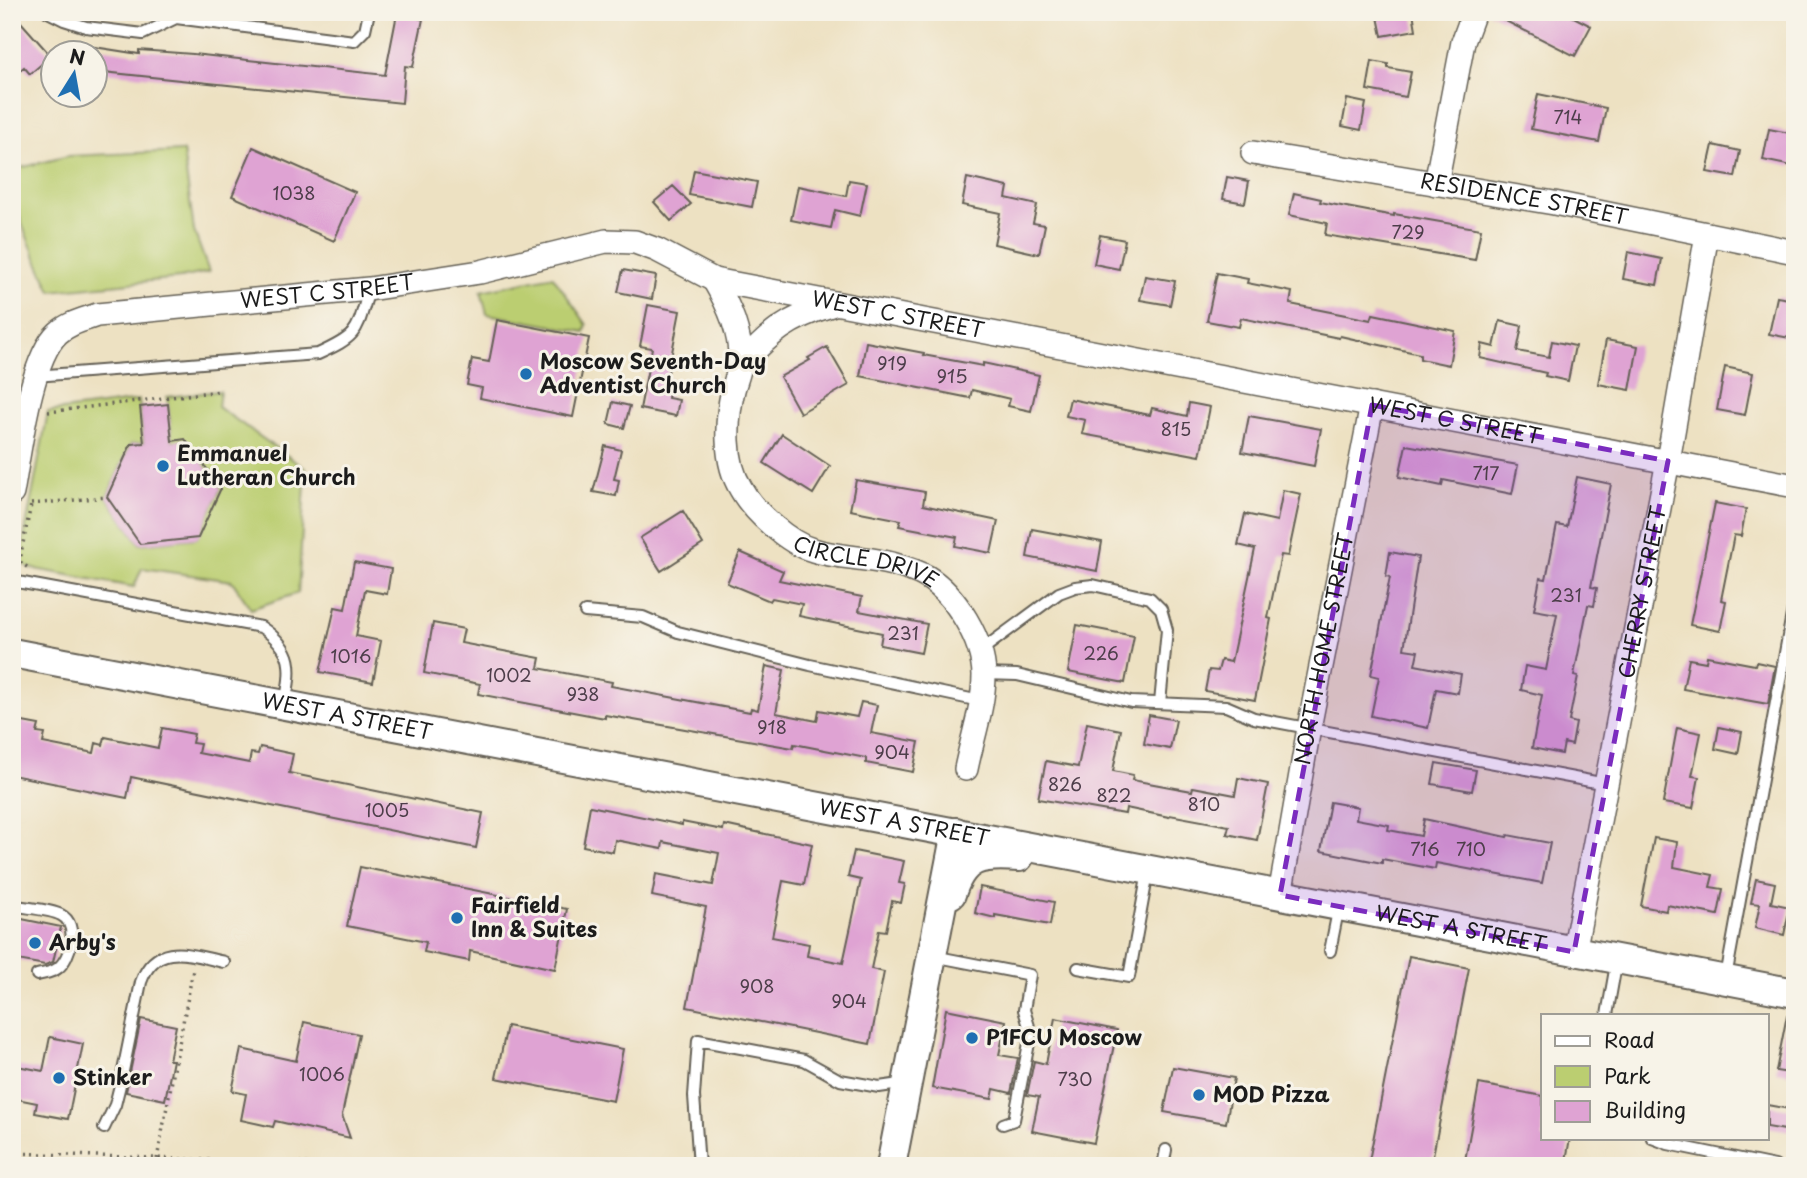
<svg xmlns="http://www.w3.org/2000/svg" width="1807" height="1178" font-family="'Playpen Sans',sans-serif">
  <rect width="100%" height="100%" fill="#f7f3e8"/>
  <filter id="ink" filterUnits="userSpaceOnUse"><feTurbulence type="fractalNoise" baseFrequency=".0143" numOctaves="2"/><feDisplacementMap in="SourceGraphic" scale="14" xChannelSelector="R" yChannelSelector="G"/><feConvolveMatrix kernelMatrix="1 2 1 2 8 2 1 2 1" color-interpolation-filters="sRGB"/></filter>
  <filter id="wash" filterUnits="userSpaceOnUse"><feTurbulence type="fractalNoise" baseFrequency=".00686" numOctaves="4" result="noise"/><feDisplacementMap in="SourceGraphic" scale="28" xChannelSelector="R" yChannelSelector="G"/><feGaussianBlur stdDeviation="1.57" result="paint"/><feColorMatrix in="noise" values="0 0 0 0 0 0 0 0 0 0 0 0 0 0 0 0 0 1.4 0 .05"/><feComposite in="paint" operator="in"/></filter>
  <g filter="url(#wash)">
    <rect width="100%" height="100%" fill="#ede1c2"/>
    <path fill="#bbce71" stroke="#6c7546" stroke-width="2" d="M183,151L194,231L209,272L180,278L51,291C34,252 12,213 12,170L68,156Z
      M553,276L587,325L585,332L487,314L481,291Z
      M220,391L218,407L306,469L298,593L251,609L232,581L142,568L134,587L30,568L21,563V553L48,412L139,400L144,443L131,444L107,497L140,544L197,538L221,488L185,440L172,441L167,397Z"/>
    <g id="blocks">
      <path fill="#dfa3d3" d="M12,12L51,56L30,74L24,67L12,77Z
        M1377,12H1413L1416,30L1382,36Z
        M1488,12H1564L1591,26L1575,56Z
        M397,14L423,19L413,67L405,66L402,103L94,71V47L139,54V50L193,54L385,75Z
        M1372,61L1388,64V68L1411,72L1406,97L1367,90Z
        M1538,94L1606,108L1599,142L1531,129Z
        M1347,99L1366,103L1361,130L1342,126Z
        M1769,129L1795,134L1792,166L1763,160Z
        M1713,145L1740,151L1735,177L1707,172Z
        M253,147L355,192L334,241L232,196Z
        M694,170L757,182L752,207L689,195Z
        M1227,177L1249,181L1245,203L1223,199Z
        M967,178L1008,187L1006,198L1037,205L1033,223L1045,225L1039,254L994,244L1000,213L962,205Z
        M849,180L867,183L860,216L835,210L831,228L791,220L798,186L846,196Z
        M673,186L691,204L671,221L654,202Z
        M1294,193L1321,199L1320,202L1394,216V214L1481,229L1475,260L1325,235L1327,223L1289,215Z
        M1100,235L1125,240L1119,269L1094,264Z
        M1628,252L1662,259L1657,285L1623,279Z
        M623,270L656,276L652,299L618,292Z
        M1217,273L1248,279L1247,283L1292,292L1290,304L1371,320L1373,314L1455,331L1449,365L1420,359V354L1340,336L1339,338L1241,318L1239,327L1207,321Z
        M1145,276L1175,281L1170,305L1140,300Z
        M1777,297L1795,300V339L1769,334Z
        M648,305L680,311L667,378L671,379L668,398L679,400L676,416L640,409L652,348L640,346Z
        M497,320L589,338L573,417L480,398L482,388L467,385L472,359L489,362Z
        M1500,321L1522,326L1517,351L1549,357L1552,341L1575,346L1568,381L1545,376L1546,373L1480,358L1482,344L1494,347Z
        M1606,340L1638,346L1630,390L1598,384Z
        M866,342L924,353L923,355L983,366V363L1039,375L1031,411L1008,406L1010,399L972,390L970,398L860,376Z
        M827,347L849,385L800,413L780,377L810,360L808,358Z
        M1725,367L1753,373L1745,415L1717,410Z
        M1070,399L1150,415L1152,408L1187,416L1189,403L1210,407L1200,456L1082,434L1085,420L1066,416Z
        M613,402L630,406L624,428L608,424Z
        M168,404L172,441L185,439L221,488L198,538L140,544L107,497L131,444L144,443L140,407Z
        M1249,416L1321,429L1314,466L1242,452Z
        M782,434L830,466L813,494L764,463Z
        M1406,445L1518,465L1512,494L1443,480L1442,486L1399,477Z
        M605,446L621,450L614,479L619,480L616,496L593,492Z
        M1577,477L1611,484L1591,587L1597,588L1594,606L1588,605L1574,675L1578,676L1569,721L1576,723L1572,745L1564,743L1562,754L1532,748L1542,695L1521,690L1525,666L1546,670L1557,614L1534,610L1540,578L1546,579L1557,525L1567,527Z
        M856,480L925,492L923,505L998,521L991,553L955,546L957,537L899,526L901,520L850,510Z
        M1283,490L1301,494L1288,556L1281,555L1268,618L1271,619L1255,700L1205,691L1209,670L1218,671L1221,660L1231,662L1255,549L1238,545L1245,514L1277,521Z
        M1715,503L1746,509L1741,536L1734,535L1721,600L1726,601L1720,631L1690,625Z
        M683,511L703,544L661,571L640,538Z
        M1032,529L1102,542L1097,571L1027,557Z
        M740,552L783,571L779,580L862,597L859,611L927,624L921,653L880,645L882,633L799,616L802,604L772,598L770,601L727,583Z
        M1390,552L1418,557L1404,649L1418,651L1415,665L1461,674L1458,693L1436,689L1428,728L1371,716L1379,677L1371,675L1390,577L1386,576Z
        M354,562L391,569L387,594L365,590L356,636L381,641L373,682L320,672L335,607L345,609Z
        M433,623L464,629L461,643L540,658L538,668L612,682L611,686L750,712L751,708L758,710L766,666L784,670L776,713L817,721L819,710L857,717L861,702L877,705L871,733L919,742L913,772L866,763V758L794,744L793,748L605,715V718L478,694L480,684L424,673Z
        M1077,625L1134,636L1125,683L1068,672Z
        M1707,656L1755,665L1756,662L1775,666L1768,704L1683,689L1689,659L1706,662Z
        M1149,715L1176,720L1170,749L1144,744Z
        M12,720L39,725L37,733L45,734L43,743L94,753L96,743L103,745L105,737L158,748L162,728L194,734L192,743L200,744L198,753L249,763L251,753L258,754L260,747L293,754L289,773L483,813L476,848L131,777L127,798L12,775Z
        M1087,723L1121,730L1113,771L1133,775L1132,780L1192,791L1193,787L1235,795L1238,778L1268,784L1257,840L1227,834L1229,826L1170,815L1169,817L1126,808L1125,814L1038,799L1046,761L1078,767Z
        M1719,727L1742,732L1738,754L1715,749Z
        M1677,728L1701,733L1692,776L1699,777L1693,808L1663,803Z
        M1436,763L1476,770L1472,791L1432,784Z
        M1330,802L1358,807L1356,819L1389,825L1388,830L1421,836L1424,819L1507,837L1508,835L1550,843L1542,883L1436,863L1435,869L1382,859V863L1321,851Z
        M590,806L682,825V822L723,830L724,825L812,844L804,885L783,881L772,937L809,944L807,956L843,963L861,880L848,877L854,851L904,861L899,883L905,884L901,903L892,901L886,931L879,930L871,969L884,972L870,1044L687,1007L706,907L652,896L656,874L713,885L719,853L663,842L662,849L615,840L613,852L583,846Z
        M1654,838L1677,842L1674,867L1713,875L1710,887L1723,889L1718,915L1667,905L1666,911L1641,906Z
        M360,867L567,909L555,969L470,951L469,961L424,952L426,942L347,926Z
        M1756,879L1775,883L1771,903L1790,907L1784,935L1755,928L1760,904L1751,903Z
        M980,887L1054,902L1050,925L995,915V918L975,913Z
        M12,917L61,927L53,962L45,965L12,959Z
        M1409,956L1469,968L1443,1104L1431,1166H1368Z
        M946,1009L1006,1021L999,1055L1018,1058L1011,1093L994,1089L992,1099L932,1088Z
        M1787,1015L1795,1016V1074L1776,1071Z
        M1055,1018L1117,1030L1094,1143L1032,1131L1039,1097L1027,1095L1034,1061L1046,1064Z
        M141,1019L176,1026L169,1060H173L165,1100L126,1092Z
        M304,1022L359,1034L342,1115L350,1138L275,1121L273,1127L241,1120L246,1094L232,1091L241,1049L296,1061Z
        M507,1026L623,1049L613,1101L496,1078Z
        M50,1037L83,1044L68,1119L35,1113L37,1103L12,1098V1065L43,1071Z
        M1173,1067L1234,1078L1226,1123L1164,1112Z
        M1479,1084L1543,1096V1138H1570L1565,1166H1464Z
        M1767,1105L1795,1110L1791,1131L1767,1127Z"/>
    </g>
  </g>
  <g filter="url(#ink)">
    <use href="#blocks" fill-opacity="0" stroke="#656156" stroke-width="2"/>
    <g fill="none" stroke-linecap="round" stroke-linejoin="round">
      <g stroke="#656156" stroke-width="14">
        <path id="service" d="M48,12L64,20L86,27L143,34L176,18L354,41L365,30L369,12
          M35,376L318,354C360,335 356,332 369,290
          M12,581L261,627C295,650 292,668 285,704
          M585,612L643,617L678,632L810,665L980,701
          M979,652L1059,593L1075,587L1093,585L1150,598L1161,609L1167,630L1160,703
          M984,674L1017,675L1131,702L1226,706L1254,718L1606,784
          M12,905C25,908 50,909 61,915C79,924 71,958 58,968C52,973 44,973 37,975
          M1330,951L1339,906
          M933,956L1030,975L1024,1010L1031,1033L1014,1120L1003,1124
          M1078,968L1129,977L1148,872
          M1726,977L1795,598
          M1607,1015L1617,959
          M104,1128L115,1105L121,1081L141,982C156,940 191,955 224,962
          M1652,1138L1668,1144L1775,1166
          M699,1166L694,1096L698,1040L804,1060L840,1080L879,1087L907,1083
          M1163,1166L1166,1150"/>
      </g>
      <g stroke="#656156" stroke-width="26">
        <g id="minor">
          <path id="s1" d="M1253,153L1554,203L1795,252"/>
          <path d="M1436,184L1463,42L1474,12"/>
          <path id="s2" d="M714,280C729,306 742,334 740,365C739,373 735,382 733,390C726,420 724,462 741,489C754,512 788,543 813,550C838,558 866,557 892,564C903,567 917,571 927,577C956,595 983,640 984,675C984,705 972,739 966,769"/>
          <path d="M740,366C770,333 788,318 831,305"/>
          <path id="s3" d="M12,493C19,455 30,358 58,333C69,323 83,320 97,315L369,289L480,272L606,241L635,242L657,250L714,280L1795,486"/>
          <path id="s4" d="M1280,895L1309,728L1372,405"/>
          <path id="s5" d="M1574,952L1668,461L1707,234"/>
        </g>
      </g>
      <g stroke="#656156" stroke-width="32">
        <g id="tertiary">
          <path id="s6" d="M12,653L1795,993"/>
          <path d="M951,894C963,856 981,854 1019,857"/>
          <path d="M891,1166L956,832"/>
        </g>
      </g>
      <path stroke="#656156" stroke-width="3.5" stroke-dasharray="2 5" stroke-linecap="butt" d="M48,412L220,391
        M31,504L107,497
        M27,567L21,563V553L31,505
        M12,1153L373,1166
        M157,1159L193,970"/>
      <use href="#service" stroke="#fff" stroke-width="10"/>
      <use href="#minor" stroke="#fff" stroke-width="23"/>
      <use href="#tertiary" stroke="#fff" stroke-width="28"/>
    </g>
  </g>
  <path fill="#7b2cbf" fill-opacity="0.2" stroke="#7b2cbf" stroke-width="5" stroke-dasharray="14 9" stroke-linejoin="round" d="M1372,405L1668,461L1574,952L1280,895Z"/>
  <g fill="#1f6fb2" stroke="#f7f3e8" stroke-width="2.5">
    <circle cx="526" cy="374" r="7"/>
    <circle cx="163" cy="466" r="7"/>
    <circle cx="457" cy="918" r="7"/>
    <circle cx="35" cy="943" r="7"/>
    <circle cx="972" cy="1038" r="7"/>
    <circle cx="59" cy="1078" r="7"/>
    <circle cx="1199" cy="1095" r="7"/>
  </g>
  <g text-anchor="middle" stroke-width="6" stroke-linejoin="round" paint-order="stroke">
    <g font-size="18" fill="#4d3e4a">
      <text x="1568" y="124">714</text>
      <text x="294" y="200">1038</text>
      <text x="1408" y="239">729</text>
      <text x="892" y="370">919</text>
      <text x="952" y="383">915</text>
      <text x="1176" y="436">815</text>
      <text x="1486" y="480">717</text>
      <text x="1566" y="602">231</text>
      <text x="903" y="640">231</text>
      <text x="1101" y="660">226</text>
      <text x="351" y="663">1016</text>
      <text x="509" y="682">1002</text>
      <text x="583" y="701">938</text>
      <text x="772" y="734">918</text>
      <text x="892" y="759">904</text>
      <text x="1065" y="791">826</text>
      <text x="1114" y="802">822</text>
      <text x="1204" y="811">810</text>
      <text x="387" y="817">1005</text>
      <text x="1425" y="856">716</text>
      <text x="1471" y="856">710</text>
      <text x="757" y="993">908</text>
      <text x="849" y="1008">904</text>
      <text x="322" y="1081">1006</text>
      <text x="1075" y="1086">730</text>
    </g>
    <g font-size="21" fill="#1c1c1c" stroke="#f7f3e8">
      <text dy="7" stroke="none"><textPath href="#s1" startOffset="275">RESIDENCE STREET</textPath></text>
      <text dy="7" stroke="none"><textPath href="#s3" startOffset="443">WEST C STREET</textPath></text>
      <text dy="7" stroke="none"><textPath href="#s3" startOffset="1031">WEST C STREET</textPath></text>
      <text dy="7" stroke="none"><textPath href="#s3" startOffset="1598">WEST C STREET</textPath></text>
      <text dy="7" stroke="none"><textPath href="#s2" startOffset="368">CIRCLE DRIVE</textPath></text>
      <text dy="7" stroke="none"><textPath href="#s5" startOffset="366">CHERRY STREET</textPath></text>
      <text dy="7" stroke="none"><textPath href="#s4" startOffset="250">NORTH HOME STREET</textPath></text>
      <text dy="7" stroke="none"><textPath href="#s6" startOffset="341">WEST A STREET</textPath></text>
      <text dy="7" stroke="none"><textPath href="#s6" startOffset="908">WEST A STREET</textPath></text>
      <text dy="7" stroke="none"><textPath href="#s6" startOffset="1475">WEST A STREET</textPath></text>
    </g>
    <g font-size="21" font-weight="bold" fill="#1c1c1c" stroke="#f7f3e8" text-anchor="start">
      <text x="540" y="369">Moscow Seventh-Day<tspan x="540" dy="24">Adventist Church</tspan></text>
      <text x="177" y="461">Emmanuel<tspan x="177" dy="24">Lutheran Church</tspan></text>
      <text x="471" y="913">Fairfield<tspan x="471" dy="24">Inn &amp; Suites</tspan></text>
      <text x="49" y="950">Arby's</text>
      <text x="986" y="1045">P1FCU Moscow</text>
      <text x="73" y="1085">Stinker</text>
      <text x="1213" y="1102">MOD Pizza</text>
    </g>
  </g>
  <rect width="1807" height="1178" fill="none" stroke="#f7f3e8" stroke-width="42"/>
  <rect x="1541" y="1014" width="228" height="126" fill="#f7f3e8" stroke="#9f9d96" stroke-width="2"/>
  <rect x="1555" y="1036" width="35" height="10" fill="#ffffff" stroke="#9f9d96" stroke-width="2"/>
  <text x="1604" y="1048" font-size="21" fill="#1c1c1c">Road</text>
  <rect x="1555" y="1066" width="35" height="21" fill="#bbce71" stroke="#9f9d96" stroke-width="2"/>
  <text x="1604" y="1084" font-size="21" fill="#1c1c1c">Park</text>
  <rect x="1555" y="1101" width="35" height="21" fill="#dfa3d3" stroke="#9f9d96" stroke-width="2"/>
  <text x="1604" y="1118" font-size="21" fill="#1c1c1c">Building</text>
  <g transform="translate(74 74) rotate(11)"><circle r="33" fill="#f7f3e8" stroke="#9f9d96" stroke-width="2"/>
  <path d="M0-5L12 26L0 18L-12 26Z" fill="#1f6fb2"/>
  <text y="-10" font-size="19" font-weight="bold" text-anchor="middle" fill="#1c1c1c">N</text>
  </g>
</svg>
